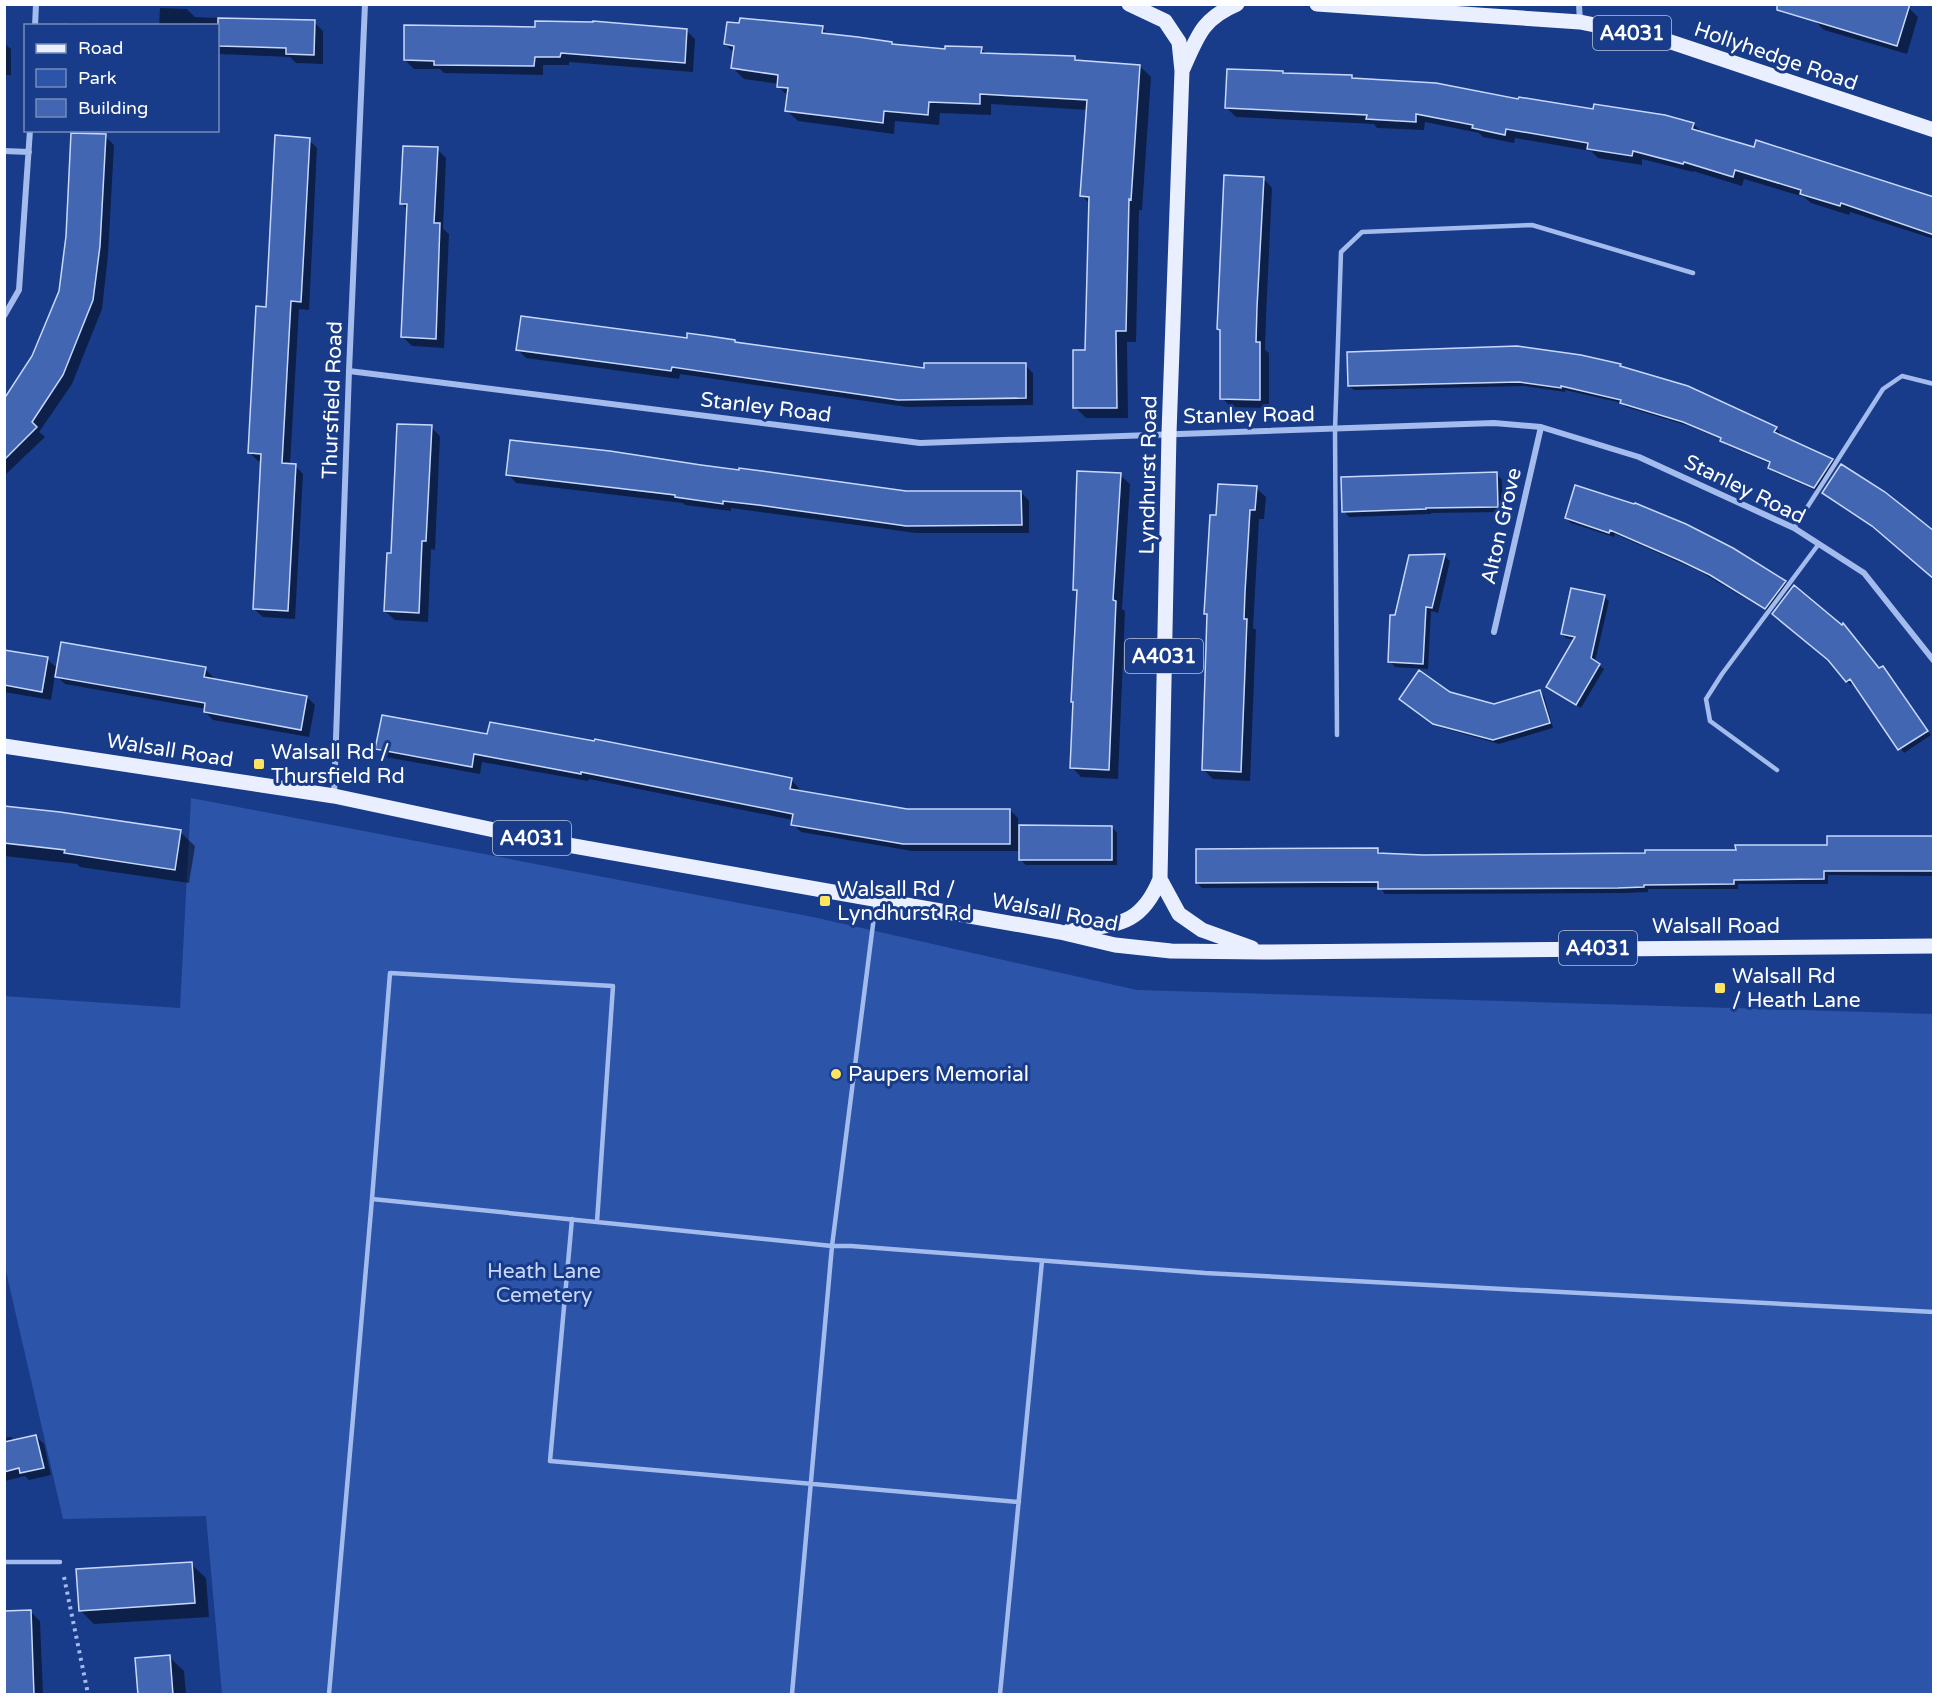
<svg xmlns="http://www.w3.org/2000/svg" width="1938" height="1699" font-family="'Varela Round',sans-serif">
  <rect width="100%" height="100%" fill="#193c8a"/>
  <path fill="#2c54a8" d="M191,798L813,917L1137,990L1933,1014V1694H222L206,1516L63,1519L5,1267L4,996L180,1008Z"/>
  <path fill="#0007" d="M1908,7L1918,17L1907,54L1824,30L1815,21Z
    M160,8L187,9L195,17L220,18L222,20L314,22L323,31V64L296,63L290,57L218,54V26H159Z
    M69,23L104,24L105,26H69Z
    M822,28L830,35L893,46L947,51L981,49L987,54L1074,58L1079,62L1140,66L1151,77L1142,210H1139L1136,342H1127L1128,418H1086L1075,407L1087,351L1090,204L1082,196L1088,110L991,104V115L940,113L939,125L895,121L894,134L798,121L786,110L788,96L778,86L779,84L744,79L732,67L734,53L725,44Z
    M686,30L695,39L693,72L569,62V65H543V75L444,73L440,69H414L405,60Z
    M4,43L11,49V75H4Z
    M1283,72L1285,74L1352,76L1355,80L1693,124L1703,133L1934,199V239L1850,212L1849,215L1811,203L1804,197L1744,179L1742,186L1693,171V172L1642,159V165L1598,158L1591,151L1515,138L1514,143L1483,137L1479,133L1425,122L1424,130L1377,128L1374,124L1236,117L1227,108Z
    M105,136L114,145L108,255L102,309L72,384L39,432L45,437L4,476V412L33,357L60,291Z
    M309,140L317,148L309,310L299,309L290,465H295L303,474L295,619L263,617L254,609L262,461H258L250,453L268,308Z
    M437,149L446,158L443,229L449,234L444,348L412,346L402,336L408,210L402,204Z
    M1263,178L1272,188L1266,317L1265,350L1269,353V408L1231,407L1222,398V333L1218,329Z
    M688,340L734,341L737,344L925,369L1025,365L1033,373V405L907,407L680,374L679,379L526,358L518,350Z
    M1620,365L1624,369L1776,428L1780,433L1779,436L1832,460L1837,464L1819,492L1774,472L1770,467L1771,464L1726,445L1722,440L1689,426L1626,407L1622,403L1565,390V392L1524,386L1354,390L1349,386Z
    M431,427L440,436L435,550L431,549L428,622L395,620L385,611L392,555Z
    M701,467L906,492H1021L1029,501V533H916L731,508V511L685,505L683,503L516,483L508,474Z
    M1497,474L1502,480L1503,512L1431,513V514L1349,517L1344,511Z
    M1120,475L1130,484L1122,609L1125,611L1118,779L1081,777L1072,767L1075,704L1072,701L1078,593L1075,590Z
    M1576,487L1785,582L1790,587L1770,613L1699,571L1615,534L1614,537L1571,523L1566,518Z
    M1256,488L1266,497L1264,519H1259L1253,628L1256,630L1250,781L1213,779L1203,769L1209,616L1206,613L1217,517Z
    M1824,493L1934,533V582L1922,567L1879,531Z
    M1444,555L1450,561L1438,613L1431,611L1428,669L1395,667L1390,661L1397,617Z
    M1604,597L1609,601L1595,662L1604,669L1581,708L1548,687L1575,640L1566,638L1562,634Z
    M1842,627L1880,669L1887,672L1931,735L1904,753L1854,683L1851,685L1847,681Z
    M4,652L47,659L58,669H205L213,677V680L307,697L315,705L309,737L213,720L205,712L206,709L65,684L55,675L51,700L4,692Z
    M1540,692L1544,696L1553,728L1499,744L1439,727L1405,703L1449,694L1494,705Z
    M489,736L791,780L799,788L798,792L907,810H1010L1018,818V827H1112L1117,833V865H1026L1021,860V851H912L801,832L793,824V820L589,779L588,781L482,762L480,774L385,757L377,748Z
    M4,807L180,832L195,846L189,883L80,867L77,864L4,856Z
    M1934,837V876L1828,875V884H1738V889H1648V892L1624,893L1385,894L1380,887L1202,888L1197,883L1377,849L1382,854L1423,856L1647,854L1828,846Z
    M36,1436L44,1444L51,1475L29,1480L25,1476L5,1481L4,1438L11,1437L15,1441Z
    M191,1564L206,1578L209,1617L94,1624L80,1610Z
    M30,1611L40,1621L43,1694H4Z
    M169,1657L184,1671L186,1694H140Z"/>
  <path fill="#4266b2" stroke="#c8d8fa" stroke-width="1.5" d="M1777,4H1910L1897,46L1777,10Z
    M218,18L315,20L314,55L286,54V48L218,46Z
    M740,18L823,26L822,33L858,37L892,42V44L945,49V46L982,47L981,53L1075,56V60L1140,65L1131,200L1129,199L1126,331H1116L1117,408H1073V350H1085L1089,197L1080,196L1087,100L980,94V104L929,102L928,115L884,111L883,123L785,111L788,88L777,87L778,75L731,68L734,46L724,44L727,22L739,23Z
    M535,21L593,22V21L687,29L685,63L561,53L560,57H535L534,66L434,65V61L404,60V25L535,27Z
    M1227,69L1283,71V73L1352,75V78L1436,83L1518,99L1519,97L1593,109L1594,104L1665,115L1694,123L1692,129L1754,147L1756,140L1934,197V235L1841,203L1840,206L1800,194L1801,190L1735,170L1733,177L1684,162L1683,164L1633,151L1632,156L1587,149L1588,143L1506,129L1505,135L1472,128L1473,125L1416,114V122L1366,119L1367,115L1225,108Z
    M71,133L106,134L100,246L93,300L63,375L32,422L37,427L4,460V399L32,356L59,291L66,236Z
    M275,135L310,138L301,302L291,301L282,463L296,464L288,611L253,609L261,454L248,453L256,306L266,307Z
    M403,146L438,147L434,223H440L436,339L401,337L407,204H400Z
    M1224,175L1264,177L1257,307L1256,342H1260V400L1220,399V330L1217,329Z
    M521,316L687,338V333L709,336L735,340V342L924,368V363H1026V398L898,400L672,367L671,371L516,350Z
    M1517,346L1581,355L1621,364L1620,366L1688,386L1777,427L1774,432L1833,459L1814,488L1768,468L1770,462L1720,441L1721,438L1683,422L1620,403L1621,400L1561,386V388L1519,382L1348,386L1347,352Z
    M397,424L432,425L426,541H422L419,613L384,611L387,553H391Z
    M510,440L610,451L701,465L739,470V468L762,471L906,491H1021L1022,525L906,526L758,505L723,501V504L675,497V495L506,475Z
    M1841,464L1885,492L1934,531V579L1872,526L1822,493Z
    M1077,471L1121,473L1113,600L1116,601L1109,770L1070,768L1073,702H1071L1077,590H1073Z
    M1497,472L1498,507L1426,508V509L1342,512L1341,477Z
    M1218,484L1257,486L1255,510H1250L1245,592L1244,619H1247L1241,772L1202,770L1207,614H1204L1210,515H1216Z
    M1575,485L1634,504L1635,503L1686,524L1733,548L1786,581L1765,609L1710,575L1681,561L1610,530L1609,533L1565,518Z
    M1445,554L1432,608L1426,607L1423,664L1388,662L1390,615H1395L1409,555Z
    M1794,585L1842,625L1843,623L1879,668L1883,666L1928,731L1898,750L1850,679L1846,682L1828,660L1772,614Z
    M1571,588L1605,595L1591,658L1600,664L1576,705L1546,687L1575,637L1561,634Z
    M61,642L206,667L204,677L307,696L301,730L204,712L205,703L55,677Z
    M4,650L48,657L42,692L4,685Z
    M1419,670L1450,692L1494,704L1540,690L1550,723L1493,740L1433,724L1399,699Z
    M382,715L487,734L490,722L594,741L595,739L792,778L790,789L907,809H1010V844H903L791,825L793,814L581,772V774L474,754L472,767L375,749Z
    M4,806L60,812L181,830L175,870L64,853L65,850L4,843Z
    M1019,825L1112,826V860H1019Z
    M1827,836H1934V871H1824V879L1734,880V884L1644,885V887L1618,888L1378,889V882L1196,883V849L1378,848V853L1423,855L1645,853V850H1736L1735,845H1827Z
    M36,1435L44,1468L20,1473L19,1468L4,1472V1442Z
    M192,1562L195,1603L79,1611L76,1569Z
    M31,1610L34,1695H4V1611Z
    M170,1655L173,1695H138L135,1658Z"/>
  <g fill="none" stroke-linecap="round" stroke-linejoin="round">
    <path stroke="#a3bbed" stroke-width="4" stroke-dasharray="3 4.5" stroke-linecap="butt" d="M64,1577L88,1694"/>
    <path stroke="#a3bbed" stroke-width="4.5" d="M1794,528L1883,389L1902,376L1934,384
      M1337,735L1335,430L1341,252L1362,232L1532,225L1693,273
      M1777,770L1710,721L1706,699L1722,674L1818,545
      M372,1199L390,973L613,986L597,1222
      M572,1219L550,1461L1019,1502
      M4,1562H60
      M329,1694L372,1199L832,1246H851L1205,1273L1934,1312
      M792,1694L832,1246L876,901
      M1000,1694L1042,1261"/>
    <path stroke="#a3bbed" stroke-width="6" d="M1579,4L1580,22
      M35,26L36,4
      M4,151L29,152
      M4,316L19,290L30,130
      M349,371L920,443L1494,423L1541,427L1639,457L1794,528L1864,573L1934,661
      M1494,632L1541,427
      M334,795L349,371L365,4"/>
    <path stroke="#e9efff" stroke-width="15" d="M1317,4L1580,22L1659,38L1934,130
      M1182,71C1197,38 1201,19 1237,4
      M4,746L334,796L551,842L1060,932L1115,945L1171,951L1263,952L1934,946
      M1160,879L1179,914L1202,930L1252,948
      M1069,931C1115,924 1140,928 1160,879L1169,433L1182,71L1179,42L1165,21L1129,4"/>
  </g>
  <g fill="#ffe55f" stroke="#193c8a" stroke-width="2">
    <rect x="253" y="758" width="12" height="12" rx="3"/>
    <rect x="819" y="895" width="12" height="12" rx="3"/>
    <rect x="1714" y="982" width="12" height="12" rx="3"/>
    <circle cx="836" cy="1074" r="6"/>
  </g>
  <g text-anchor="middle" stroke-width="6" stroke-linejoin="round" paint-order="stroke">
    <g fill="#193c8a" stroke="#bac4dc" stroke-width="1.5">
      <rect x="1593" y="16" width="78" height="34" rx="4.5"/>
      <rect x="1125" y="639" width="78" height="34" rx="4.5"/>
      <rect x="493" y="821" width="78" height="34" rx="4.5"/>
      <rect x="1559" y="931" width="78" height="34" rx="4.5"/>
    </g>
    <g font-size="20" font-weight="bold" fill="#fff">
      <text x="1632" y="40">A4031</text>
      <text x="1164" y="663">A4031</text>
      <text x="532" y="845">A4031</text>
      <text x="1598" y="955">A4031</text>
    </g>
    <g font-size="21" fill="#fff" stroke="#193c8a">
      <text transform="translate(1776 56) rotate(19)" y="7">Hollyhedge Road</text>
      <text transform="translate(332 400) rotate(-88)" y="7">Thursfield Road</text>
      <text transform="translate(766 407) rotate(7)" y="7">Stanley Road</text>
      <text transform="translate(1249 415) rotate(-1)" y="7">Stanley Road</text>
      <text transform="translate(1148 475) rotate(-89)" y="7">Lyndhurst Road</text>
      <text transform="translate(1745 489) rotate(26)" y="7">Stanley Road</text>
      <text transform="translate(1501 526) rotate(-77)" y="7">Alton Grove</text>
      <text transform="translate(170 750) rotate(9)" y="7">Walsall Road</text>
      <text transform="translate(1055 912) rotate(11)" y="7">Walsall Road</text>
      <text x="1716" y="933">Walsall Road</text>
    </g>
    <g font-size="21" fill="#fff" stroke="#193c8a" text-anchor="start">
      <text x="271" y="759">Walsall Rd /<tspan x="271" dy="24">Thursfield Rd</tspan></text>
      <text x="837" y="896">Walsall Rd /<tspan x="837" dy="24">Lyndhurst Rd</tspan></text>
      <text x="1732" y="983">Walsall Rd<tspan x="1732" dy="24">/ Heath Lane</tspan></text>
      <text x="848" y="1081">Paupers Memorial</text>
    </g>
    <g font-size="21" fill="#c8d8fa" stroke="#193c8a">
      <text x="544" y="1278">Heath Lane<tspan x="544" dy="24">Cemetery</tspan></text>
    </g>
  </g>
  <rect width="1938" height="1699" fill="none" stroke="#ffffff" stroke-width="12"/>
  <rect x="24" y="24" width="195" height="108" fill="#193c8a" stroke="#758ab9" stroke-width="1.5"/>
  <rect x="36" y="44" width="30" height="9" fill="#e9efff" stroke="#758ab9" stroke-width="1.5"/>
  <text x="78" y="54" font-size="18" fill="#ffffff">Road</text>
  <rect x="36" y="69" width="30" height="18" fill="#2c54a8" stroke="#758ab9" stroke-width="1.5"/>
  <text x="78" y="84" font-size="18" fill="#ffffff">Park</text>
  <rect x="36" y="99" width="30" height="18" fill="#4266b2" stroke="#758ab9" stroke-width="1.5"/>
  <text x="78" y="114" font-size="18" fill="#ffffff">Building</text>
</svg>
